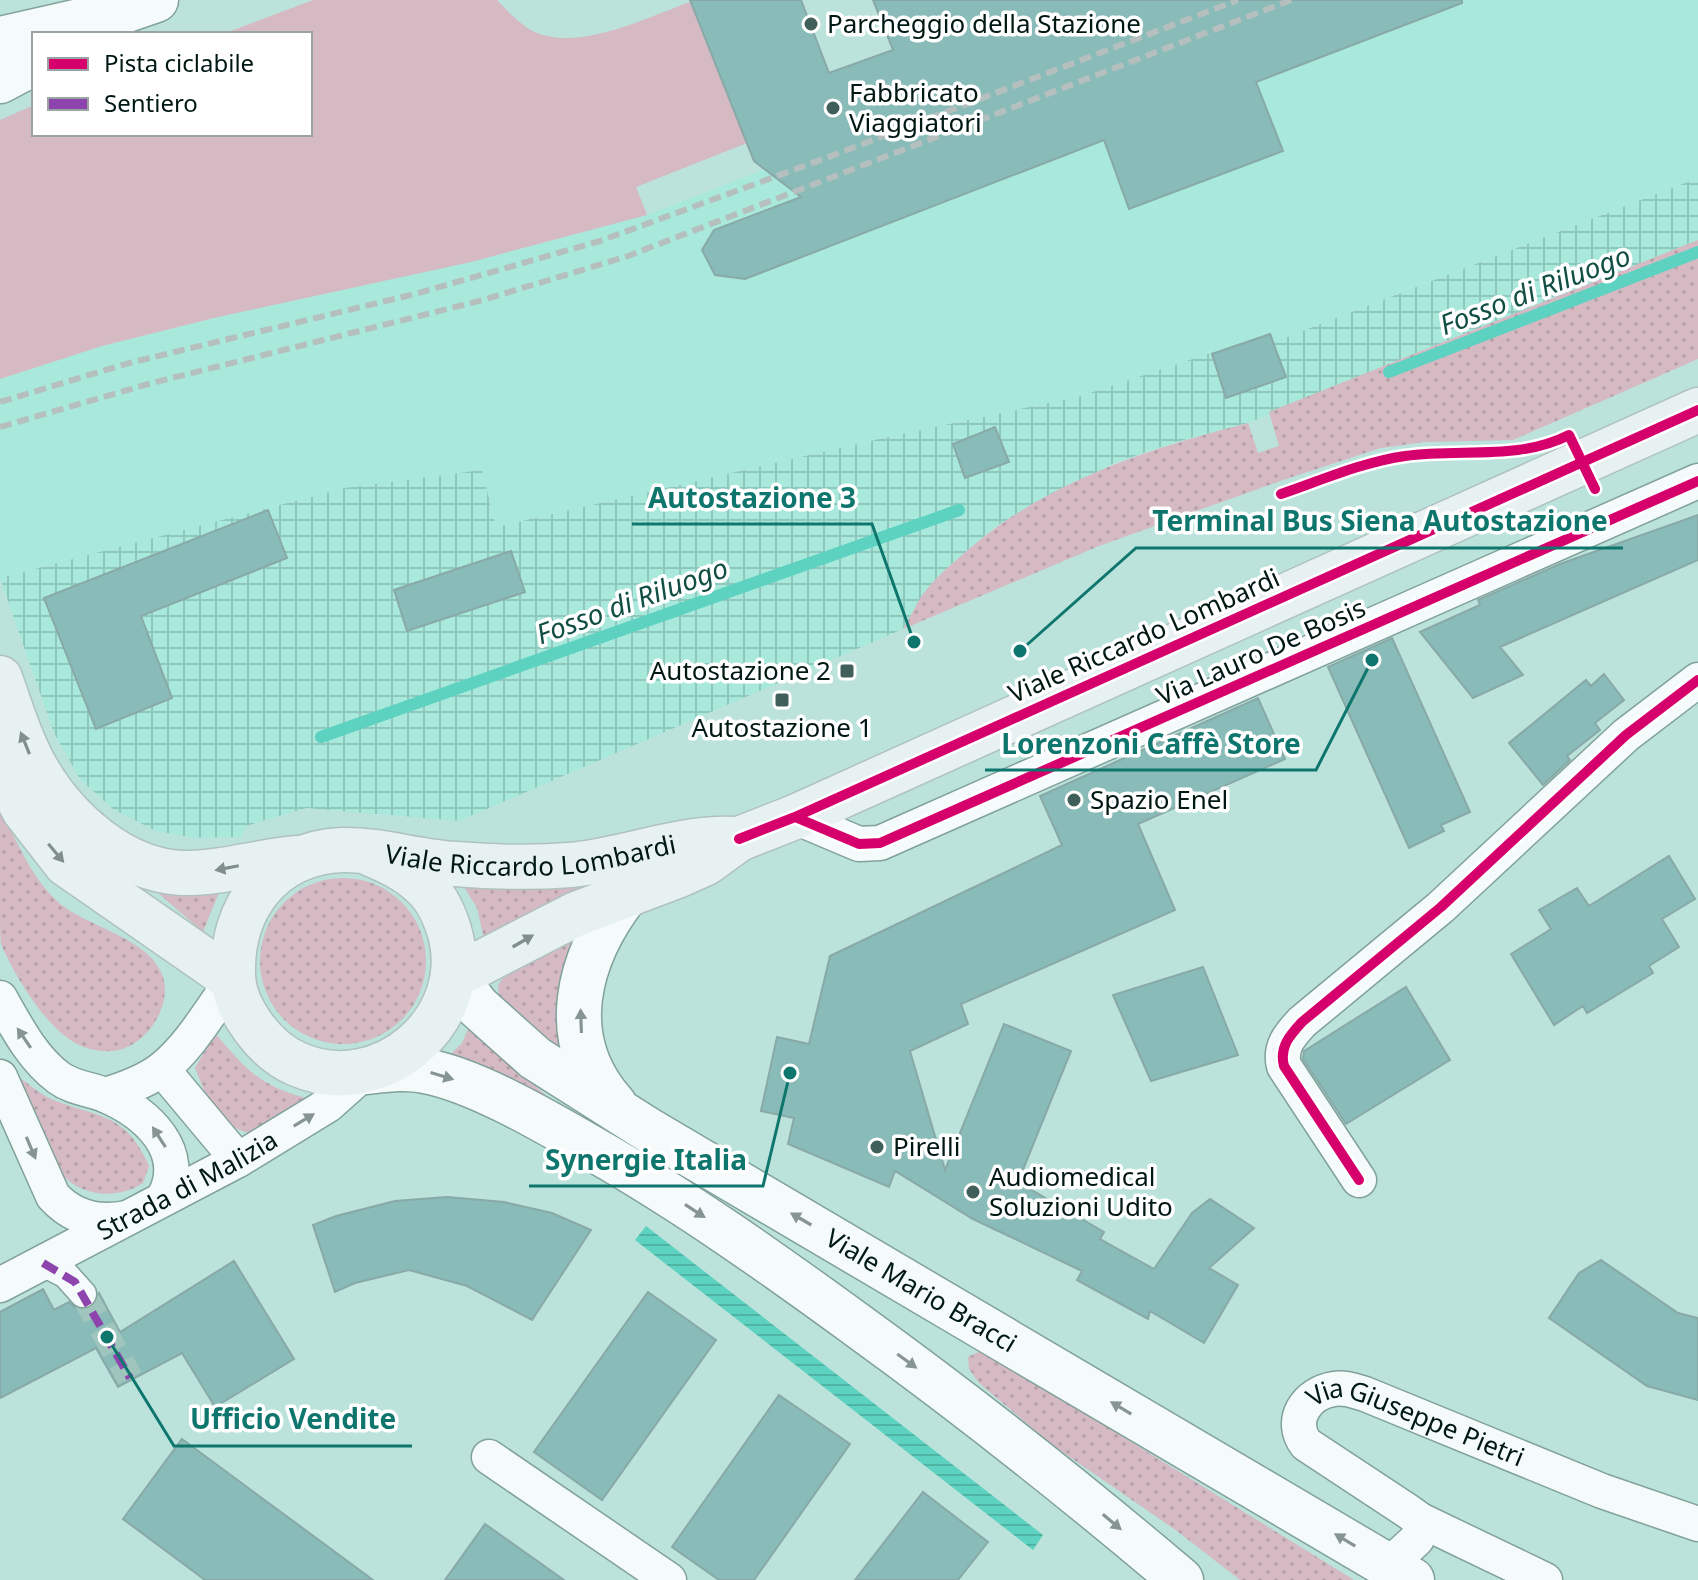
<svg xmlns="http://www.w3.org/2000/svg" width="1698" height="1580" font-family="'Noto Sans',sans-serif">
  <defs>
    <pattern id="industrial-grid" width="8" height="8" patternUnits="userSpaceOnUse" patternTransform="scale(2)"><rect width="8" height="8" fill="#a8e9dc"/><path d="M0 4h8M4 0v8" fill="none" stroke="#8fc7bc"/></pattern>
    <pattern id="grass-dots" width="8" height="8" patternUnits="userSpaceOnUse" patternTransform="scale(2)"><rect width="8" height="8" fill="#d5bac3"/><path d="M2 2h.1M6 6h.1" fill="none" stroke="#b59fa7" stroke-width="1.8" stroke-linecap="round"/></pattern>
    <pattern id="water-rules" width="6" height="5" patternUnits="userSpaceOnUse" patternTransform="scale(2)"><rect width="6" height="5" fill="#5dd2c0"/><path d="M0 2.5h6" fill="none" stroke="#4fb4a4"/></pattern>
  </defs>
  <rect width="100%" height="100%" fill="#bbe3db"/>
  <path fill="#a8e9dc" d="M1202,0H1698V178L1273,342L1270,334L1081,396L888,437L496,527L482,470L345,489L0,578V379L102,346L214,318L471,262L647,215Z"/>
  <path fill="url(#industrial-grid)" d="M1698,178V240L1248,423L1176,442L1114,463L996,526L945,570L922,596L903,629L459,821L306,808L246,826L241,837L195,838L156,831L113,809L80,779L54,733L0,578L345,488L482,470L496,527L888,437L1081,396L1271,333L1274,342Z"/>
  <path fill="url(#grass-dots)" d="M1698,240V359L1513,440L1425,442L1381,448L1283,480L1099,546L903,629C909,619 915,607 921,597C934,578 952,564 969,549C1048,481 1148,449 1248,423L1258,453L1279,446L1269,412Z
    M0,810C16,838 30,875 54,898C82,927 146,935 162,974C173,1002 151,1038 125,1048C110,1054 91,1051 77,1044C47,1029 14,975 1,944C0,934 0,918 0,907C0,875 0,842 0,810Z
    M260 961a83 83 0 1 1 166 0a83 83 0 1 1-166 0Z
    M461,882L586,885L542,907L485,943L477,908Z
    M150,886L220,890L203,932Z
    M582,931L572,1065L499,999L498,985L503,978Z
    M470,1025L554,1103L450,1055L462,1043Z
    M215,1033C247,1071 261,1087 310,1099L253,1134C216,1126 208,1100 195,1068Z
    M20,1078C30,1085 40,1094 51,1099C98,1118 126,1112 149,1166L143,1183C118,1200 80,1197 61,1173L16,1081Z
    M979,1352L1007,1365L1354,1580H1240L1177,1531L1051,1444L979,1383L969,1369L968,1357Z"/>
  <path fill="#d5bac3" d="M313,0H497C508,11 521,26 535,32C579,52 648,17 690,2L747,143L636,187L647,215L471,262L214,318L102,346L0,379V120L34,105V134H310V34H223Z"/>
  <path fill="url(#water-rules)" d="M646,1226L1043,1535L1033,1550L635,1240Z"/>
  <g fill="none" stroke-linecap="round" stroke-linejoin="round">
    <path stroke="#5dd2c0" stroke-width="12" d="M1389,372L1698,252
      M321,737L959,510"/>
  </g>
  <path fill="#89bbb8" stroke="#88a9a7" stroke-width="2" d="M690,0H801L829,73L893,50L873,0H1462V3L1256,82L1283,151L1129,209L1104,140L745,279L715,275L702,250L714,230L801,197L754,161Z
    M1270,334L1286,377L1226,398L1212,354Z
    M995,427L1009,462L965,478L953,444Z
    M268,510L287,558L141,616L172,698L96,729L44,598Z
    M1698,515V560L1500,647L1523,675L1473,698L1420,632L1480,605L1478,600L1560,564Z
    M511,551L525,592L407,631L394,590Z
    M1392,638L1470,812L1441,825L1444,831L1409,848L1328,667Z
    M1604,674L1624,700L1595,723L1600,730L1567,756L1570,760L1543,785L1509,743L1586,680L1591,686Z
    M1258,698L1285,759L1138,824L1175,910L961,1004L968,1024L910,1051L945,1170L1004,1024L1071,1051L1018,1182L1104,1232L1100,1239L1154,1269L1192,1213L1210,1199L1254,1228L1209,1268L1238,1285L1204,1343L1150,1311L1148,1319L1077,1280L1082,1271L973,1219L895,1171L889,1187L788,1144L794,1118L761,1111L777,1037L809,1044L830,956L1062,845L1040,796Z
    M1669,856L1695,899L1662,919L1679,947L1649,966L1653,973L1587,1013L1583,1006L1554,1025L1511,954L1551,929L1539,910L1577,888L1589,906Z
    M1203,967L1238,1055L1151,1081L1113,995Z
    M1406,987L1450,1060L1346,1124L1303,1059L1304,1051Z
    M447,1197L504,1202L552,1213L591,1230L532,1320L467,1286L409,1270L355,1283L335,1292L313,1225L336,1216L395,1201Z
    M1601,1260L1678,1313L1698,1318V1400L1647,1386L1549,1318L1579,1273Z
    M234,1261L294,1359L215,1407L182,1353L118,1387L96,1348L0,1398V1312L43,1289L54,1310L69,1302L77,1309L86,1310L94,1305L99,1293L120,1332Z
    M648,1292L716,1340L602,1500L534,1452Z
    M779,1395L850,1444L754,1580H719L672,1547Z
    M182,1439L373,1580H205L123,1519Z
    M923,1492L988,1542L958,1580H855Z
    M485,1524L564,1580H445Z"/>
  <g fill="none" stroke-linecap="round" stroke-linejoin="round">
    <path stroke="#9fc5bd" stroke-width="26" stroke-dasharray="26 13" stroke-linecap="butt" d="M83,1294L130,1378"/>
    <g stroke="#81a19b" stroke-width="29">
      <path id="pedestrian" d="M43,1263L66,1275L83,1294"/>
    </g>
    <g stroke="#81a19b" stroke-width="37">
      <g id="minor">
        <path d="M795,817L859,844L880,843L1698,481"/>
        <path d="M0,998C16,1026 32,1058 59,1078C73,1088 90,1089 105,1095C147,1113 190,1152 163,1199"/>
        <path d="M162,1069L238,1160"/>
        <path d="M0,1077L53,1196C73,1218 98,1224 127,1218"/>
        <path d="M105,1095C125,1089 146,1081 162,1069C191,1046 211,1009 233,980"/>
        <path d="M1359,1180L1284,1066C1279,1047 1290,1035 1302,1022L1441,907L1626,735L1698,680"/>
        <path id="s1" d="M0,1285L238,1160L328,1105L365,1072"/>
        <path d="M489,1457L669,1580"/>
        <path d="M1420,1520L1545,1580"/>
        <path id="s2" d="M1389,1565L1417,1539L1422,1526L1420,1520L1409,1512L1306,1444C1288,1420 1307,1393 1334,1389C1345,1387 1355,1391 1365,1394L1602,1491L1698,1524"/>
      </g>
    </g>
    <g stroke="#81a19b" stroke-width="47">
      <g id="secondary">
        <path d="M0,39L124,11L156,0"/>
        <path d="M0,81L34,63"/>
        <path id="s3" d="M453,975L478,1007L535,1058L650,1131L1412,1580"/>
        <path d="M365,1072C385,1070 406,1067 425,1071C476,1080 550,1124 595,1150C686,1202 772,1263 857,1325C969,1406 1076,1491 1181,1580"/>
        <path d="M614,1104C555,1038 578,957 627,894"/>
      </g>
    </g>
    <g stroke="#afc2bf" stroke-width="47">
      <g id="primary">
        <path d="M0,678C11,709 21,742 37,770C66,820 121,870 182,873C221,874 259,861 298,858"/>
        <path d="M0,763L24,810L66,864L233,980"/>
        <path id="s4" d="M371,854C390,862 407,870 422,884C436,896 444,914 449,930C476,1019 381,1101 297,1064C266,1051 234,1010 233,975C231,908 271,853 342,850C379,849 418,862 456,864C493,867 533,868 570,865C628,860 677,836 736,839"/>
        <path d="M453,975L481,963L576,914L677,876L706,863L739,839L795,817L1698,410"/>
      </g>
    </g>
    <use href="#pedestrian" stroke="#f5fbfa" stroke-width="26"/>
    <use href="#minor" stroke="#f5fbfa" stroke-width="34"/>
    <use href="#secondary" stroke="#f5fbfa" stroke-width="44"/>
    <use href="#primary" stroke="#e8f1f2" stroke-width="44"/>
    <path stroke="#b5c0be" stroke-width="6" stroke-dasharray="12 6" stroke-linecap="butt" d="M0,402L129,363L415,294L600,241L826,158L1238,0
      M0,427L152,383L483,300L628,256L1291,0"/>
    <path stroke="#8e44ad" stroke-width="8" stroke-dasharray="16 8" stroke-linecap="butt" d="M43,1263L75,1282L130,1378"/>
    <g stroke="#fff" stroke-width="15">
      <path id="cycleway" d="M1281,494C1322,480 1363,462 1405,456C1461,448 1518,461 1569,435L1595,489
        M795,817L859,844L880,843L1698,481
        M739,839L795,817L1698,410
        M1359,1180L1284,1066C1279,1047 1290,1035 1302,1022L1441,907L1626,735L1698,680"/>
    </g>
    <use href="#cycleway" stroke="#d6006c" stroke-width="10"/>
  </g>
  <defs><path id="oneway-solid" d="M-6-.8H1V-3.2L6.5 0L1 3.2V.8H-6Z" transform="scale(2)"/></defs>
  <g fill="#808f8e">
    <use href="#oneway-solid" transform="translate(25 743) rotate(-112)"/>
    <use href="#oneway-solid" transform="translate(56 853) rotate(50)"/>
    <use href="#oneway-solid" transform="translate(227 868) rotate(169)"/>
    <use href="#oneway-solid" transform="translate(523 941) rotate(-30)"/>
  </g>
  <g fill="#879592">
    <use href="#oneway-solid" transform="translate(581 1021) rotate(-92)"/>
    <use href="#oneway-solid" transform="translate(24 1038) rotate(-124)"/>
    <use href="#oneway-solid" transform="translate(442 1076) rotate(17)"/>
    <use href="#oneway-solid" transform="translate(304 1120) rotate(-31)"/>
    <use href="#oneway-solid" transform="translate(159 1137) rotate(-123)"/>
    <use href="#oneway-solid" transform="translate(31 1148) rotate(67)"/>
    <use href="#oneway-solid" transform="translate(695 1211) rotate(33)"/>
    <use href="#oneway-solid" transform="translate(801 1219) rotate(-150)"/>
    <use href="#oneway-solid" transform="translate(907 1361) rotate(36)"/>
    <use href="#oneway-solid" transform="translate(1121 1408) rotate(-149)"/>
    <use href="#oneway-solid" transform="translate(1112 1522) rotate(40)"/>
    <use href="#oneway-solid" transform="translate(1345 1540) rotate(-149)"/>
  </g>
  <g fill="#415f5a" stroke="#fff" stroke-width="3">
    <circle cx="811" cy="24" r="8"/>
    <circle cx="833" cy="108" r="8"/>
    <rect x="839" y="663" width="16" height="16" rx="4"/>
    <rect x="774" y="692" width="16" height="16" rx="4"/>
    <circle cx="1074" cy="800" r="8"/>
    <circle cx="877" cy="1147" r="8"/>
    <circle cx="973" cy="1192" r="8"/>
  </g>
  <g text-anchor="middle" stroke-width="7" stroke-linejoin="round" paint-order="stroke">
    <g font-size="26" fill="#001814" stroke="#fff" text-anchor="start">
      <text x="827" y="33">Parcheggio della Stazione</text>
      <text x="849" y="102">Fabbricato<tspan x="849" dy="30">Viaggiatori</tspan></text>
      <text x="831" y="680" text-anchor="end">Autostazione 2</text>
      <text x="782" y="737" text-anchor="middle">Autostazione 1</text>
      <text x="1090" y="809">Spazio Enel</text>
      <text x="893" y="1156">Pirelli</text>
      <text x="989" y="1186">Audiomedical<tspan x="989" dy="30">Soluzioni Udito</tspan></text>
    </g>
    <g font-size="26" fill="#001814" stroke="#fff">
      <text transform="translate(1144 636) rotate(-24)" y="9">Viale Riccardo Lombardi</text>
      <text transform="translate(1261 652) rotate(-24)" y="9">Via Lauro De Bosis</text>
      <text dy="9" stroke="none"><textPath href="#s4" startOffset="856">Viale Riccardo Lombardi</textPath></text>
      <text dy="9" stroke="none"><textPath href="#s1" startOffset="212">Strada di Malizia</textPath></text>
      <text dy="9" stroke="none"><textPath href="#s3" startOffset="568">Viale Mario Bracci</textPath></text>
      <text dy="9" stroke="none"><textPath href="#s2" startOffset="358">Via Giuseppe Pietri</textPath></text>
    </g>
    <g font-size="28" font-style="italic" fill="#114e44" stroke="#fff">
      <text transform="translate(1535 290) rotate(-21)" y="10">Fosso di Riluogo</text>
      <text transform="translate(632 601) rotate(-20)" y="10">Fosso di Riluogo</text>
    </g>
  </g>
  <path fill="none" stroke="#0f766e" stroke-width="3" d="M914 642L872 524H632M1020 651L1136 548H1623M1372 660L1316 770H985M790 1073L763 1186H529M107 1337L174 1446H412"/>
  <g fill="#0f766e" stroke="#fff" stroke-width="3">
    <circle cx="914" cy="642" r="8"/>
    <circle cx="1020" cy="651" r="8"/>
    <circle cx="1372" cy="660" r="8"/>
    <circle cx="790" cy="1073" r="8"/>
    <circle cx="107" cy="1337" r="8"/>
  </g>
  <g font-size="28" text-anchor="middle" font-weight="bold" fill="#0f766e" stroke="#fff" stroke-width="7" stroke-linejoin="round" paint-order="stroke">
    <text x="752" y="508">Autostazione 3</text>
    <text x="1380" y="531">Terminal Bus Siena Autostazione</text>
    <text x="1151" y="754">Lorenzoni Caffè Store</text>
    <text x="646" y="1170">Synergie Italia</text>
    <text x="293" y="1429">Ufficio Vendite</text>
  </g>
  <rect x="32" y="32" width="280" height="104" fill="#ffffff" stroke="#99a3a1" stroke-width="2"/>
  <rect x="48" y="58" width="40" height="12" fill="#d6006c" stroke="#99a3a1" stroke-width="2"/>
  <text x="104" y="72" font-size="24" fill="#001814">Pista ciclabile</text>
  <rect x="48" y="98" width="40" height="12" fill="#8e44ad" stroke="#99a3a1" stroke-width="2"/>
  <text x="104" y="112" font-size="24" fill="#001814">Sentiero</text>
</svg>
